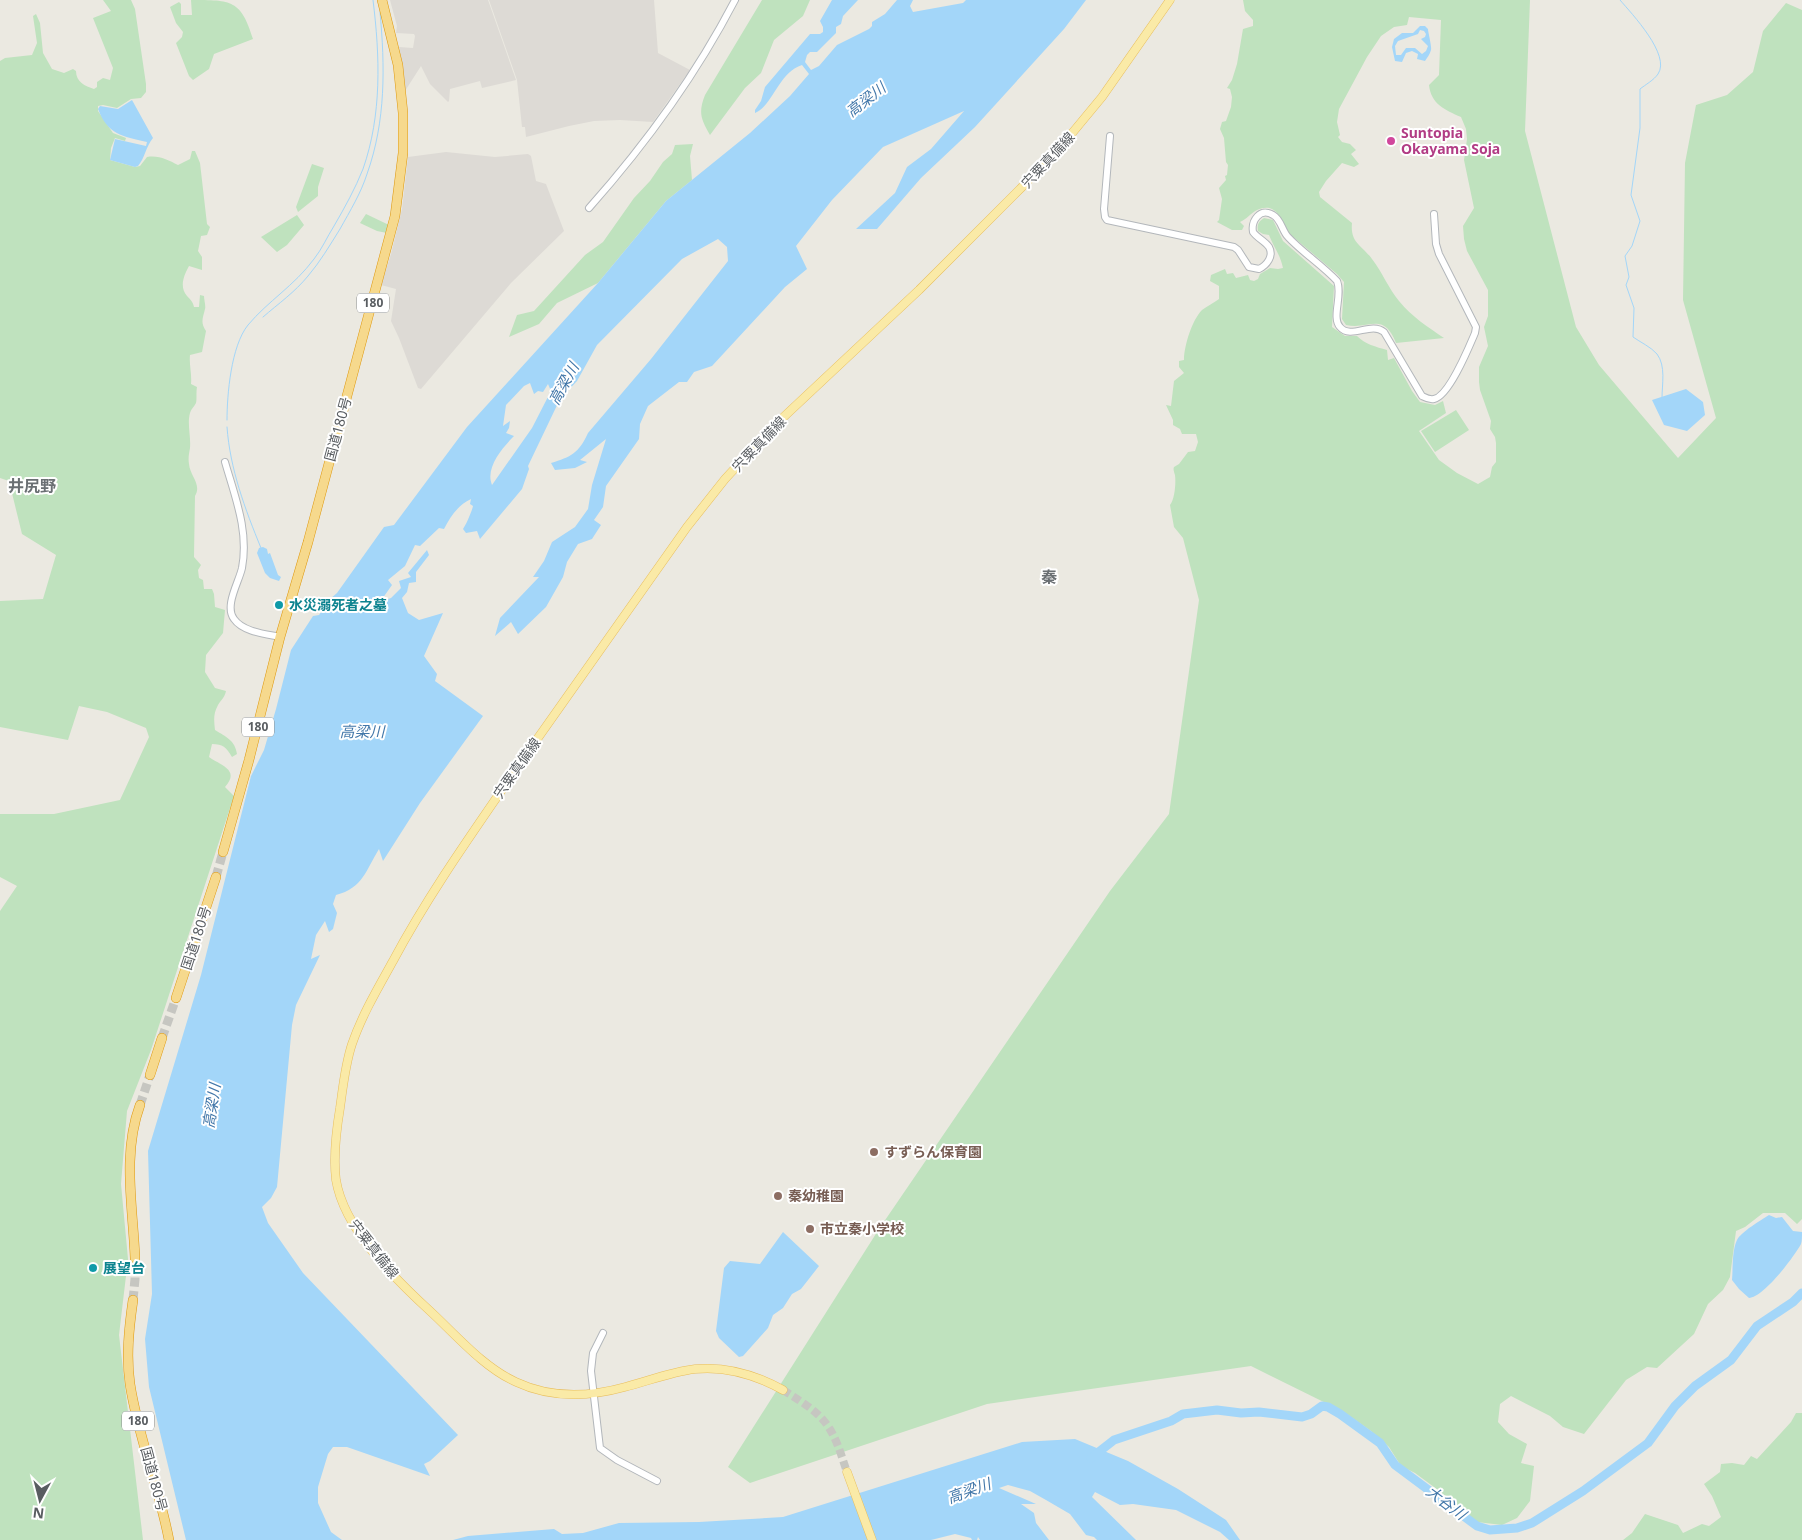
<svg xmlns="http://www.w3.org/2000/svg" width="1802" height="1540" font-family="'Noto Sans','Noto Sans JP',sans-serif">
  <rect width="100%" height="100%" fill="#ebe9e1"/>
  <path fill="#dddad5" d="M390,0H488L516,80L482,88L480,81L450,89L449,101L448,102L430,84L421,66L405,91L399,47L413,48L415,36L414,34L396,33L397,26Z
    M489,0H654L658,53L690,70L653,122L620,120L594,121L569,126L526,137L525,127H522L517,80Z
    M446,152L495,157L528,154L531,156L536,181L546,184L564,231L511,283L421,389L418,388L399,338L391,321L396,289L381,285L391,254L402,209L408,157Z"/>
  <path fill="#bfe2be" d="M103,0H131L135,9L146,84V92L141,98L131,99L117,108L103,105L98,106V111L113,133L126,138L125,141L115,138L111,148L110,160L135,167L140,166L147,157C159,155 168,160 178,165L190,159L192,151H195L200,163L207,224L210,227L207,235L201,236L198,251L202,257V270L189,266C184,275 179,287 187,296C191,300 193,302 194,307H199L200,295L204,296C204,300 206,306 205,309C203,318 200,322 206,331L202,352L190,355C189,365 192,374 191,384L197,387C196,392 197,399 196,403C194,407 191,409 190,413C187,424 191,436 190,448C189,454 188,458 189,464C190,476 202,484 195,496L194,557L201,565L198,570L199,578L203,580L204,589H212L214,594L215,607L225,610L223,633L206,655L205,672L215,688L226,691C225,697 221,700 218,705C213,714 214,721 215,730C226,737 235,740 237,754L232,757C226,747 223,744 212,744L209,757C222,766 240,770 225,787L234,796L151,1050L127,1111L121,1184L128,1259L119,1335L143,1540H0V911L17,886L0,877V814H54L120,800L149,737L146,728L107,712L79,706L68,740L0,727V601L43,599L56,555L22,534L9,481L0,478V61L5,58L32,55L37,43L33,16L36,14L40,23L43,53L52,69L64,73L73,69L76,71C76,82 85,86 94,89L97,87V82L103,78L110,80L113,68L93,18L111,11Z
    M191,0C232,0 241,0 253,39L214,54L209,69L193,80L189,76L176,43L182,37L183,32L176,23L170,7L179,2L181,4V15H192Z
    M762,0H810L803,16L774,40L761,73L745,88L710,135C701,119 698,113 705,95Z
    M1243,0H1530L1525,131L1576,327L1599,365L1678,458L1716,418L1683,300L1685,163L1696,105L1727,95L1753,72L1763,31L1786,3L1802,10V1219L1797,1224L1785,1213H1763L1745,1227L1736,1231L1730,1277L1723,1290L1708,1304L1694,1334L1657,1368L1647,1367L1626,1380L1584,1434L1563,1427L1550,1416L1511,1396L1500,1404L1498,1422L1509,1434L1527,1444L1521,1463L1534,1466L1530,1501L1517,1518L1502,1525L1477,1522L1434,1487L1415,1473L1401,1466L1389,1447L1371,1431L1344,1412L1251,1366L987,1404L750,1483L728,1467L879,1229L1110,891L1169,814L1199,600L1183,538L1174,527L1170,505C1175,499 1176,482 1175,475C1174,472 1173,469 1174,467L1179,464L1188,452L1195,451L1198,442L1196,434H1182L1180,429L1173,425V420L1166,405L1171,406L1174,381L1184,373L1179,367V361L1184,360C1184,346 1192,320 1202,310C1207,306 1214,303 1219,299V286L1210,281L1211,275L1225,269L1227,274L1233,273L1236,278L1248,275L1250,280L1254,281L1258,279L1260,274L1270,268L1278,269L1283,268C1280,254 1274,248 1269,235L1263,234L1258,231C1257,225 1258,222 1264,218L1273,220L1283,241L1334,286L1332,327L1345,336H1357C1365,344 1376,347 1387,350L1388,360L1394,358L1412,391L1420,402L1435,405L1443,401L1446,413L1419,431L1439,460L1457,473L1478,484L1490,477L1492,467L1496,462V443L1495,437L1490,429L1491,421L1480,390L1479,382V367L1488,346L1484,327L1488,316V290L1467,251L1464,239L1463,226L1474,208L1464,160L1467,139L1466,129L1461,117C1445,110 1431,104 1429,85L1439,75L1441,20L1409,17L1407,25L1394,27L1381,36L1367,57L1339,109L1337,122L1340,135L1338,137L1342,142L1350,144L1356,150L1351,154L1359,164L1354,167L1342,163L1326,181L1319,192L1320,197L1352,223C1350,243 1362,245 1372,259C1382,272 1389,289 1399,301C1412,317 1428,327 1444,338L1396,343C1383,311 1370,330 1346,325L1342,319L1344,282L1337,274L1292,236C1281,225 1279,200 1257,210C1251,213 1247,219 1240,222L1244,226L1242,230H1232L1217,222L1219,220L1222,199L1219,188L1226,180L1225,176L1227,175L1228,165L1226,162L1224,138L1220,129L1222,122L1226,121L1231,107L1232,97L1230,89L1227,88L1232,80L1237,64L1243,29L1253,26V20L1245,11Z
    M693,144L690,156L692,180L666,201L598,283L557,303L539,324L509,337L517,315L534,311L585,255L603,242L634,198L650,181L663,162L672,154L675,145Z
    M312,164L324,168L318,187V196L298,212L296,207Z
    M366,214L389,225L387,233L377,231L360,223Z
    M297,215L304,225L287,245L277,252L261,237Z
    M1456,410L1469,430L1435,452L1421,431Z
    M1796,1413H1802V1540H1623L1632,1533L1645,1514L1678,1525L1683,1533L1702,1524L1709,1526L1721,1517L1712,1496L1704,1484L1720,1472L1721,1464L1732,1463L1744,1465L1751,1456L1757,1459L1791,1422Z"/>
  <path fill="#a3d6f9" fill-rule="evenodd" d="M832,0H858L843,16L841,24L836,27V33L817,52H810L807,55L805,62L811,70L819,66L837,45L869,29L872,26V22L885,14L897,0H913L910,6L913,12L963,3L966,0H1086L1064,29L975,127L921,178L877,229H856L895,193L907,167L931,149L964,111L883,147L832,200L796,246L807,269L785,287L712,366L694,372L687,382H679L648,406L640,424L639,439L606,486L603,507L594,520L601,525L592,539L578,544L567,562L563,577L546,607L518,634L511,622L495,636L500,618L539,577H533L544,561L552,542L575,527L588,509L592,485L606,439L580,460L587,462L575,468L555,470L551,463C571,457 579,453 588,433L651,359L728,261L727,247L718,239L682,259L597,345L577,381L560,399L528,466L529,469L522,489L480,539L477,531L466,533L463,529C466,525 472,511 473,506L470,504L471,499C458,505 450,517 444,529L439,528L420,546L415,545L405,566L388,580L392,585L380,602L391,598L401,588L399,581L411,577L408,573L427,550L429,555L416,572V582L409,583L407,592L402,598L408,613L419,620L443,613L424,656L437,674L435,681L483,716L420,803L383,861L379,849C366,870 363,888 336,895L333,904L337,913L333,929L329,932L325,921L316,935L311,959L320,955L296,1005L292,1025L277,1187L271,1198L262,1207L268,1223L303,1273L458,1435L430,1461L424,1464L430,1476L347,1447H333L328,1454L318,1487V1503L331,1532L342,1540H186L149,1387L145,1339L152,1294L148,1151L201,975L251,776L264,750L276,709L291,650L313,616L319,615L330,599L337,593L384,527L394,525L467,427L598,283L666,201L750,133L790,96L809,74L802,65C778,73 772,107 755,113V110L761,101L765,87L810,34H820L823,32V27L820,21ZM530,383L534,394L538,391L543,392L548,384L551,391L532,428L492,485C485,468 502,448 514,436L506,433L509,428L510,421L503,426L506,405L524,386Z
    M1420,26H1425L1428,29C1428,32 1432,47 1431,50C1430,54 1427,58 1425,61L1417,59L1418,54L1412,51L1406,53L1402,62L1395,61L1392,47L1394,39L1402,33H1413ZM1420,30L1424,31L1426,34L1425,37L1421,39L1428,46L1426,51L1422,54L1415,48H1406L1401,55H1396L1395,46L1398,41L1418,34Z
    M132,100L153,138C146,146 145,158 138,166L135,167L110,160L115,139L146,146L147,142C122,136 108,135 98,109L100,106L118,109Z
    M1686,389L1703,402L1705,415L1687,431L1664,425L1652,400Z
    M263,547L267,549L268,554L270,553L278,575L281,577L279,581L270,578L265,573L257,553L259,548Z
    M1769,1215L1776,1218L1782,1217L1793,1231L1802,1232C1802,1236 1802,1241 1801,1244C1794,1257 1763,1298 1749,1298L1739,1289L1732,1280C1733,1268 1732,1250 1737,1240C1741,1232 1761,1220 1769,1215Z
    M783,1232L819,1266L801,1289L792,1294L783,1308L773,1315L768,1328L743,1356L739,1357L719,1338L716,1331L724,1268L730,1261L760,1264Z
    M1075,1439L1128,1461L1178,1489L1226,1520L1240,1540H1229L1220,1532L1176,1510L1133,1504L1120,1505L1095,1492L1092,1497L1136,1540H1097L1094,1537L1086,1535L1070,1514L1046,1500L1030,1491L1008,1485L999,1488L1036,1504H1021L1034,1513L1036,1523L1049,1540H980L978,1537L977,1540H972L971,1538L955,1534L931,1540H453L468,1536L554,1529L562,1534L583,1533L619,1523L699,1522L783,1517L1022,1442Z"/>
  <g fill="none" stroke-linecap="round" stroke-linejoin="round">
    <path stroke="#a3d6f9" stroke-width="1" d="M1620,0C1632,14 1671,55 1658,74C1654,80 1645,85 1640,89V128L1631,195L1640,221L1632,246L1625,256L1629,277L1626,285L1634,308L1633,337C1640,342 1651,347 1657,354C1666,366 1662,384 1662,398
      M263,317C278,304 295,292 308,276C320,262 330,245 340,229C350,211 361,193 367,174C386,121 385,66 380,12
      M227,420C227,395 231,346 248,325C268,301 294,286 314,259C322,249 327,237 334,226C345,207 355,189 363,169C382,115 380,56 373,0
      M227,427C230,469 245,509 261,548
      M309,599L323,612"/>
    <path stroke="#a3d6f9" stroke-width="9" d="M1091,1458L1114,1440L1171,1421L1183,1414L1217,1410L1241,1413L1259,1412L1302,1417L1311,1414L1322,1406L1328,1407L1340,1414L1380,1443L1395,1465L1477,1526L1490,1530L1517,1528L1532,1523L1583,1491L1648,1443L1675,1406L1695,1386L1731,1360L1757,1326L1793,1302L1802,1293"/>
    <path stroke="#c6c6c1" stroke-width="8" stroke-dasharray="8 4" stroke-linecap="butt" d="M783,1390C797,1399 813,1408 824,1421C836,1435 841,1455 847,1472"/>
    <path stroke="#c6c6c1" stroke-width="9" stroke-dasharray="9 4.5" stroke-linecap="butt" d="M216,877L223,852
      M162,1038L176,998
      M140,1105L150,1075
      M133,1300L135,1279V1258"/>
    <g stroke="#b3b7bb" stroke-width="8">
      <path id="minor" d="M1110,136L1104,209L1105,217L1107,220L1234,247L1238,250L1249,267L1259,269C1267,265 1274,256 1269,247C1265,241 1257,238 1253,232C1251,221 1260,207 1273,215C1281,219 1282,231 1288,237C1303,253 1322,265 1337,281C1343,295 1331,317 1340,327C1351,340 1371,321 1384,332L1422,396C1426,398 1429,400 1434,399C1449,396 1469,347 1475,333L1476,327L1439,254L1436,244L1434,214
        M589,208C645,145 696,75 735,0
        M225,462C235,497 249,531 242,568C239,582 224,606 234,619C243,632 266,634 280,637
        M603,1333L593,1353L591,1371L600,1448L617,1460L657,1481"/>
    </g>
    <g stroke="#e8be5d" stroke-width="9">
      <path id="major" d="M783,1390C756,1375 725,1366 695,1369C671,1372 648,1381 625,1387C589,1397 550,1398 516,1382C483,1367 456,1335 430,1311C395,1279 344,1229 336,1180C333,1156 336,1132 340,1108C343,1087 345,1065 352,1044C362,1015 378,988 393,961C432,888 481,821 528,752C581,677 634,602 687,527L725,479L774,426L919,290L1022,187L1073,132L1102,97L1170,0
        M847,1472L872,1540"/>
    </g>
    <g stroke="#de980e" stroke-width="10">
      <path id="highway" d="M223,852L249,760L280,637L308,542L395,216L403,153V113L398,65L382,0
        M176,998L216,877
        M150,1075L162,1038
        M135,1258C133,1207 122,1154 140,1105
        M133,1300C129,1328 126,1356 130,1384C138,1437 159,1487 169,1540"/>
    </g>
    <use href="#minor" stroke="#fff" stroke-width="6"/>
    <use href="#major" stroke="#faeaa7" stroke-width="8"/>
    <use href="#highway" stroke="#f6d98d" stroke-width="9"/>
  </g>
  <circle fill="#d1479c" stroke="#fff" stroke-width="2" cx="1391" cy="141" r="5"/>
  <g fill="#0f9aa8" stroke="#fff" stroke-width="2">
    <circle cx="279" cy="605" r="5"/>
    <circle cx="93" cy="1268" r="5"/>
  </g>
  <g fill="#8d6e63" stroke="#fff" stroke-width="2">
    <circle cx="874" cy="1152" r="5"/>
    <circle cx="778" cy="1196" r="5"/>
    <circle cx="810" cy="1229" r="5"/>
  </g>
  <g text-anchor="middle" stroke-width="4" stroke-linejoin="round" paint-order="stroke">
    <g fill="#fff" stroke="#8b8e90" stroke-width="1">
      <rect x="357" y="293.5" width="32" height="19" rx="4"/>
      <rect x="242" y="717.5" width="32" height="19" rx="4"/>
      <rect x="122" y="1411.5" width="32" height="19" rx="4"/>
    </g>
    <g font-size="12" font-weight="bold" fill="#595d61">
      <text x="373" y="307">180</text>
      <text x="258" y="731">180</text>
      <text x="138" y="1425">180</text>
    </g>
    <g font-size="14" font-weight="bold" fill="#b23c85" stroke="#fff" text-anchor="start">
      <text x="1401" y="138">Suntopia<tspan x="1401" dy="16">Okayama Soja</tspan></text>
    </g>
    <g font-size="14" fill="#595d61" stroke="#fff">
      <text transform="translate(1048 160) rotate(-47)" y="5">宍粟真備線</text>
      <text transform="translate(338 429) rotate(-75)" y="5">国道180号</text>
      <text transform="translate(759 444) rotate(-46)" y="5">宍粟真備線</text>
      <text transform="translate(517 768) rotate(-55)" y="5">宍粟真備線</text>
      <text transform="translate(196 938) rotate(-72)" y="5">国道180号</text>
      <text transform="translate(374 1249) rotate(52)" y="5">宍粟真備線</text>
      <text transform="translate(154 1479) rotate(75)" y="5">国道180号</text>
    </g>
    <g font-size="14" font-weight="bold" fill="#0d838f" stroke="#fff" text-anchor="start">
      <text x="289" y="610">水災溺死者之墓</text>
      <text x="103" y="1273">展望台</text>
    </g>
    <g font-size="14" font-weight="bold" fill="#785e54" stroke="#fff" text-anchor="start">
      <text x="884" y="1157">すずらん保育園</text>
      <text x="788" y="1201">秦幼稚園</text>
      <text x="820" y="1234">市立秦小学校</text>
    </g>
    <g font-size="15" font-style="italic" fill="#4277a9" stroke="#fff">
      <text transform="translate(866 100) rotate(-38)" y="5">高梁川</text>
      <text transform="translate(564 384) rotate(-61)" y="5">高梁川</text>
      <text x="362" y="737">高梁川</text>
      <text transform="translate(212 1106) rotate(-81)" y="5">高梁川</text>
      <text transform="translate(969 1491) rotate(-20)" y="5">高梁川</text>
      <text transform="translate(1446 1503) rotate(37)" y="5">大谷川</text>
    </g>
    <g font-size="16" font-weight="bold" fill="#6a6f73" stroke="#fff">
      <text x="32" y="492">井尻野</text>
      <text x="1049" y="583">秦</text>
    </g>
  </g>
  <g transform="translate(40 1500) rotate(187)" stroke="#ffffff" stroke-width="4" paint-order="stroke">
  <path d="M0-4L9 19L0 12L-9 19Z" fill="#595d61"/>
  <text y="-8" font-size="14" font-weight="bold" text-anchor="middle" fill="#595d61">N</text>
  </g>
</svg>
